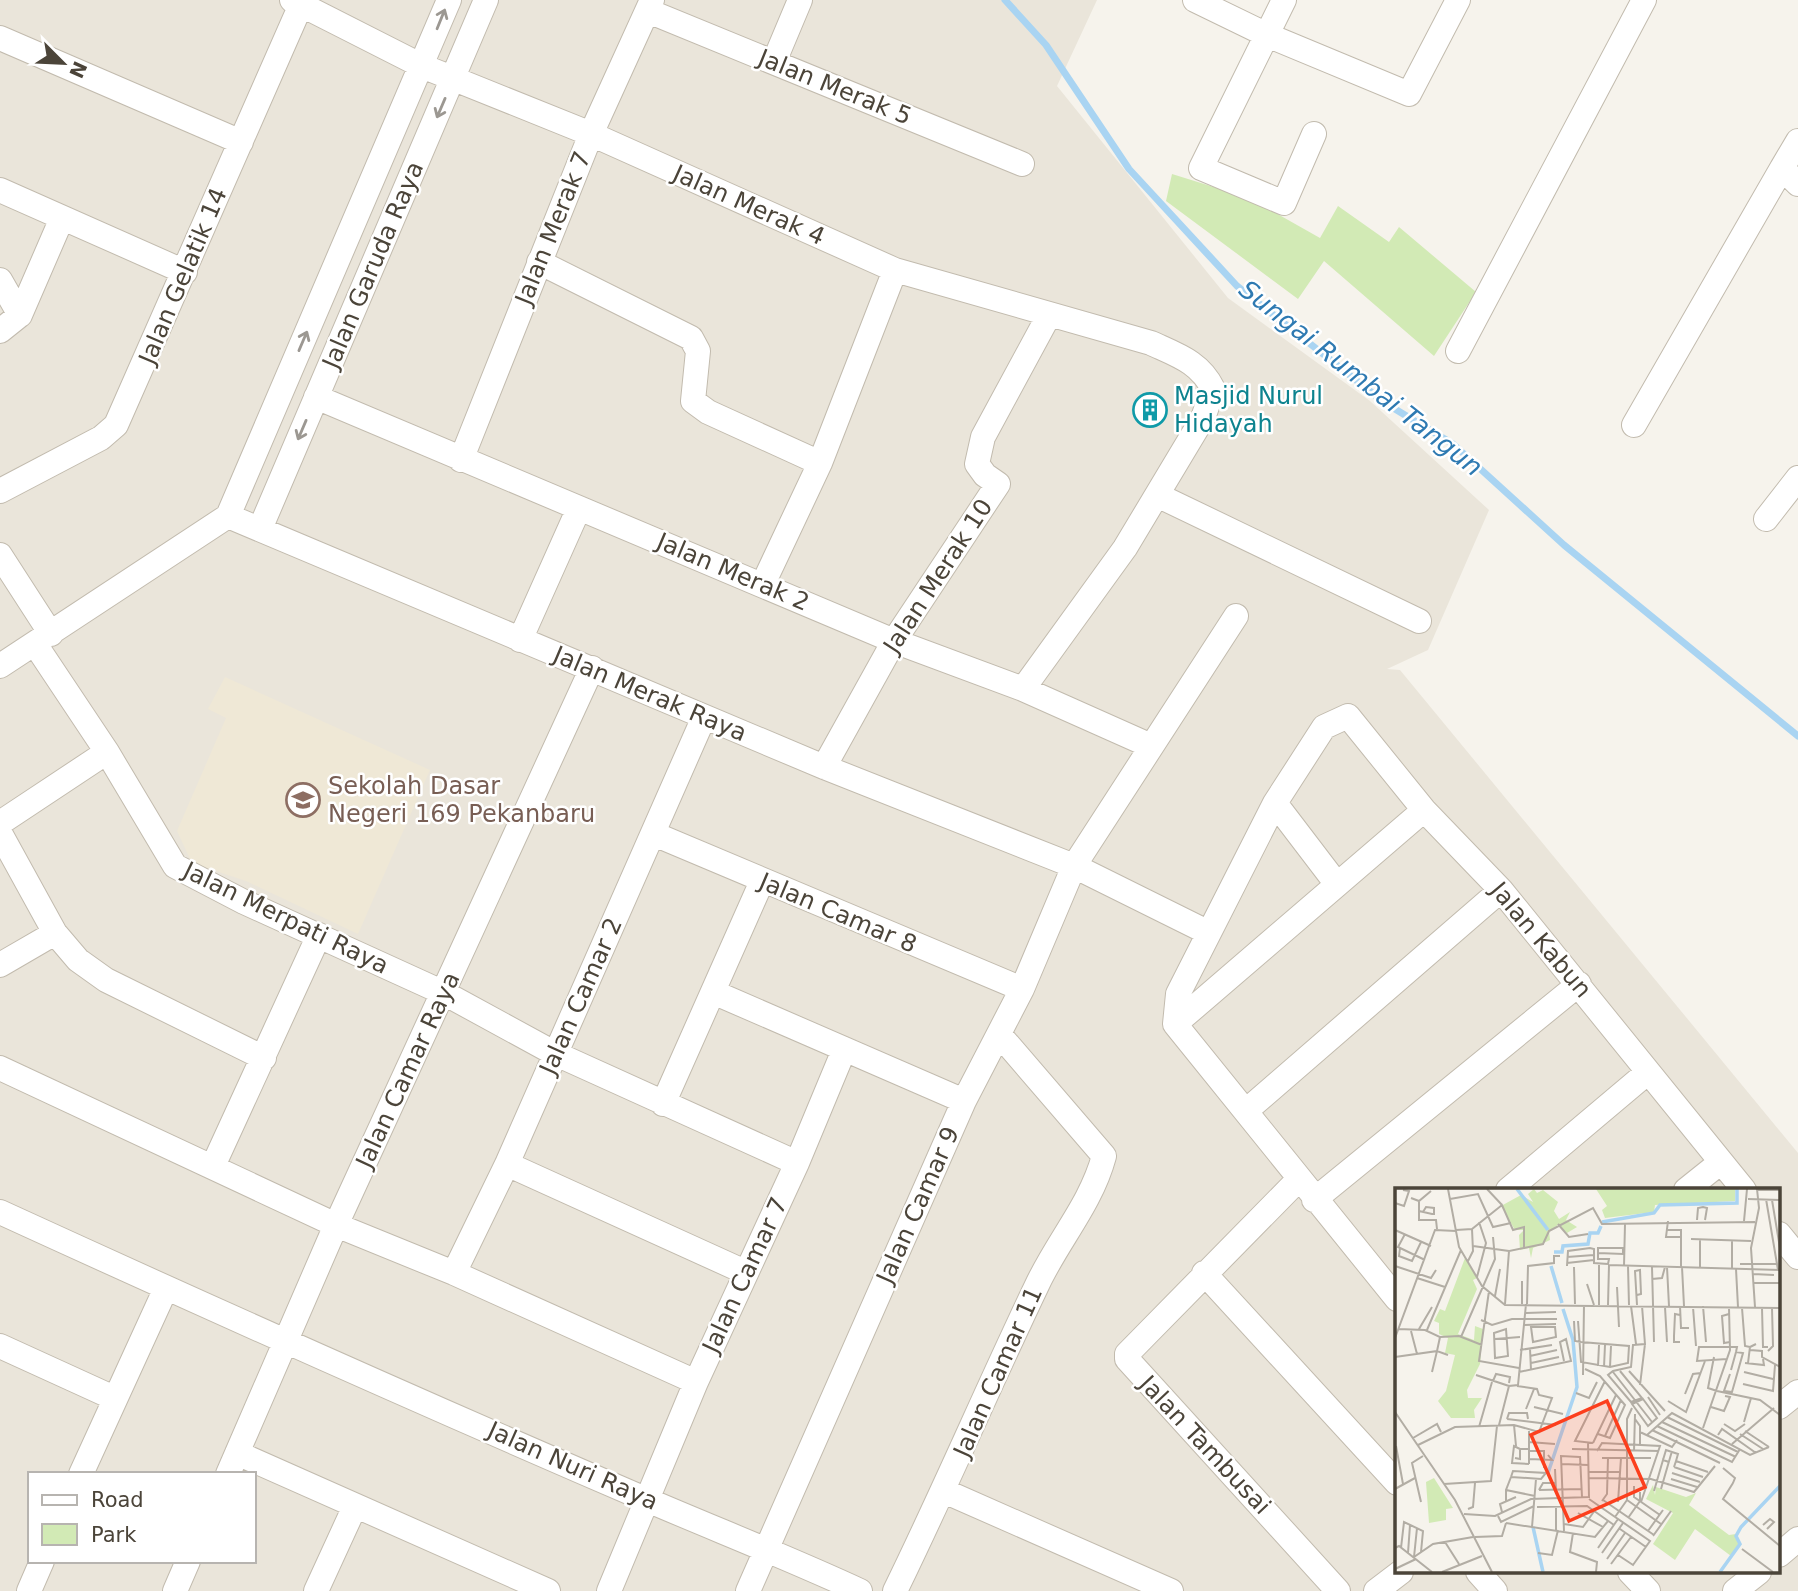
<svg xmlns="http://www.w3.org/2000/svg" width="1798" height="1591" font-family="'DejaVu Sans',sans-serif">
  <rect width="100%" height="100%" fill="#f6f3ec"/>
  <path fill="#eae5da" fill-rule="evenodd" d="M0,0H1097L1057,86L1228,298L1370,401L1489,510L1428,650L1387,669L1400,670L1798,1153V1591H0ZM1397,1190H1779V1572H1397ZM30,1474H254V1561H30Z"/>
  <path fill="#efe8d6" d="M225,677L430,770L358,934L246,881L192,863L177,831L226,718L208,709Z"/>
  <path fill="#d2eab5" d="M1172,174L1249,198L1320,238L1338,206L1389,242L1399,227L1476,292L1434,356L1324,261L1298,299L1166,201Z"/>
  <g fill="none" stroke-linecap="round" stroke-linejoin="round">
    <path stroke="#a9d4f2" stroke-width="7" d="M1005,0L1046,45L1129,169L1237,286L1385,403L1453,444L1564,545L1798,736"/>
    <g stroke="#c2bbae" stroke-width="26">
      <path id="street" d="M292,0L422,66L591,134L895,270L1151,343C1177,355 1200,362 1213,389L1203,418L1125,548L1023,689
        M1195,0L1267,35L1409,94L1458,0
        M1284,0L1201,168L1284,203L1314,134
        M648,11L1022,164
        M0,38L241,142
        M774,62L800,0
        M1798,141L1782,168L1798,184
        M0,190L185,272
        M539,262L691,338L698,351L693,401L708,412L820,463
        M0,280L20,315
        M0,331L20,315L62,218
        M1458,351L1644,0
        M316,397L894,641L1023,689L1151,746
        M1634,425L1782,168
        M461,460L591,134L652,0
        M0,491L101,438L116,425L303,0
        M1157,495L1419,621
        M228,516L824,767L1074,866L1207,932
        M228,516L449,0
        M1766,519L1798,478
        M260,529L486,0
        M0,555L51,634
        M763,584L820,463L895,270
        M520,640L579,508
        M35,644L107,752L175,866L244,902L444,993L554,1053L797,1163
        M0,666L228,516
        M824,767L894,641L998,484L985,475L977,464L983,437L1049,315
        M1275,803L1336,883
        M0,823L107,752
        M0,833L55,933L78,960L106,980L264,1058
        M654,834L1022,989
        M0,965L55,933
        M713,992L964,1101
        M1175,1024L1178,994L1275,803L1324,727L1348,716L1424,810L1501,890L1744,1190
        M1175,1024L1397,1299
        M1175,1024L1424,810
        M0,1068L336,1225L454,1273L696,1382
        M663,1104L762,881
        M1247,1110L1501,890
        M507,1164L745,1272
        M213,1166L319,935
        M1299,1179L1127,1354V1359L1338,1591
        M1508,1190L1648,1072
        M1686,1190L1721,1162
        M1314,1200L1579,984
        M0,1212C214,1310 429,1406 645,1499C717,1530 789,1558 860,1591
        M1779,1234L1798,1257
        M454,1273L507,1164L704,717
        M1204,1273L1397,1483
        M0,1346L114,1398
        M1779,1407L1798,1392
        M237,1453L548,1591
        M81,1474L166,1288
        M228,1474L336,1225L592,668
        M944,1491L1171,1591
        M1779,1555L1798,1539
        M1478,1572L1495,1591
        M1630,1572L1648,1591
        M29,1591L42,1561
        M175,1591L188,1561
        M316,1591L355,1506
        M609,1591L696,1382L797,1163L844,1050
        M748,1591L964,1101L1022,989L1074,866L1236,616
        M895,1591C945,1489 989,1385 1038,1283C1059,1239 1091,1204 1104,1156L999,1034
        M1376,1591L1401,1572
        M1735,1591L1759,1572"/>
    </g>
    <use href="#street" stroke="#fff" stroke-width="24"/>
  </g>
  <defs><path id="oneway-shaft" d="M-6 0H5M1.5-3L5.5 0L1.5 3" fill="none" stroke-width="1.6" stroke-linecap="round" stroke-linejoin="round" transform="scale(1.75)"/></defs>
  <g stroke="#9c9892">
    <use href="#oneway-shaft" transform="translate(441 19) rotate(-68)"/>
    <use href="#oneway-shaft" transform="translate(441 108) rotate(113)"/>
    <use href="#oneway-shaft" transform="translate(303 341) rotate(-67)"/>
    <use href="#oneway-shaft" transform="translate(302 430) rotate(113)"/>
  </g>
  <defs>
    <g id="building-ring" transform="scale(1.75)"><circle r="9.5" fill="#fff" stroke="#0f9aa8" stroke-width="1.5"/><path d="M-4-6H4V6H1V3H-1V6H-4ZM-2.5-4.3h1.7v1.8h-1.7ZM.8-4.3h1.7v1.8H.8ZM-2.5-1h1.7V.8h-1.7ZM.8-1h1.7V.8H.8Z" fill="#0f9aa8"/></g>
    <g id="school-ring" transform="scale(1.75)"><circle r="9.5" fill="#fff" stroke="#8d6e63" stroke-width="1.5"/><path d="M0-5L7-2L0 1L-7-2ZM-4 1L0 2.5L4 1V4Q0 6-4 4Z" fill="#8d6e63"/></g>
  </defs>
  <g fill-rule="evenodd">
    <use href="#building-ring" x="1150" y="410"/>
    <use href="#school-ring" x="303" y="800"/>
  </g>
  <g text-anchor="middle" stroke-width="5" stroke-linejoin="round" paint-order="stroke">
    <g font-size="24" fill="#4b4439" stroke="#fff">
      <text transform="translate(835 87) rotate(22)" y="8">Jalan Merak 5</text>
      <text transform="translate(749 205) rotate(24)" y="8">Jalan Merak 4</text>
      <text transform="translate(553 228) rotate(-68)" y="8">Jalan Merak 7</text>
      <text transform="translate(373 265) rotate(-67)" y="8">Jalan Garuda Raya</text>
      <text transform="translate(183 276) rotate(-67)" y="8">Jalan Gelatik 14</text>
      <text transform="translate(733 572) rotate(23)" y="8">Jalan Merak 2</text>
      <text transform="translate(938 576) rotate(-57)" y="8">Jalan Merak 10</text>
      <text transform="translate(650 694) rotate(23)" y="8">Jalan Merak Raya</text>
      <text transform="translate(838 913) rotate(23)" y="8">Jalan Camar 8</text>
      <text transform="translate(286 918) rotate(26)" y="8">Jalan Merpati Raya</text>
      <text transform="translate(1541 940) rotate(50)" y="8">Jalan Kabun</text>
      <text transform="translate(581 996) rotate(-66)" y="8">Jalan Camar 2</text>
      <text transform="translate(408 1070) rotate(-65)" y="8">Jalan Camar Raya</text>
      <text transform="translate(918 1205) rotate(-66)" y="8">Jalan Camar 9</text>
      <text transform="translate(745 1275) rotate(-65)" y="8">Jalan Camar 7</text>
      <text transform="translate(998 1372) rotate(-66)" y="8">Jalan Camar 11</text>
      <text transform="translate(1205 1445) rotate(47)" y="8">Jalan Tambusai</text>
      <text transform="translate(573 1466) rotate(24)" y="8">Jalan Nuri Raya</text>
    </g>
    <g font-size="24" fill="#0d838f" stroke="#fff" text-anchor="start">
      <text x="1174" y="404">Masjid Nurul<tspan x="1174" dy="28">Hidayah</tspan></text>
    </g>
    <g font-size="24" fill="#785e54" stroke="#fff" text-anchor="start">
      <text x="328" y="794">Sekolah Dasar<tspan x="328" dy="28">Negeri 169 Pekanbaru</tspan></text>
    </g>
    <g font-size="26" font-style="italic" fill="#2e7ab2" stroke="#fff">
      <text transform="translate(1361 378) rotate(38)" y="9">Sungai Rumbai Tangun</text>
    </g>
  </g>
  <g transform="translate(1395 1188)">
    <rect width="385" height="385" fill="#f6f3ec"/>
    <path d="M139,1L142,5L148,2L163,14L159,23L164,31L175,24L171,32L182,39L172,45L163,37L154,43L155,52L138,60L136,70L134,60L125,62L124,47L129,42H120L106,18L126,7L138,14L133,6ZM201,1H340V13L260,17L259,24L210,30L207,22L212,18ZM70,70L82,90L78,92L82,101L63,146L79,152L80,138L88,141L85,176L72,202L73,210H87L79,222L80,230H56L43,213L51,203L60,167L50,165L53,150L44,146V135L39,133L45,121L50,123ZM39,290L58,320L51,321V332L34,335L31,294ZM258,297L260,307L261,299L291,309L301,305L294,317L334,347L341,346L344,355L336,368L300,341L280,372L258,356L278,325L251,311Z" fill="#d2eab5"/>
    <path fill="none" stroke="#a9d4f2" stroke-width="3.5" d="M122,1L153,42M207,34L259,25L265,17L342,15V1M159,64H167L168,58L193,56L195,45H203L206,38M156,78L167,115M153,285L182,199L178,152L168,121M138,339L148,384M325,384L345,356L341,348L346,339L385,298"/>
    <path fill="none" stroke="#b2ada4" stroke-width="2" d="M53,1L64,59L87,98L110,117L385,120M92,1L107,17M362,2H385M16,10L24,13L36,3M55,11L83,6L98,39L116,35M353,11L385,12M371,11L383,82M377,12L385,60M24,13V32H41L42,41M0,15L9,18L14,3L8,2M24,23L37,26H39V20L31,19L28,24M302,32L303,20L308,19L312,20L310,32M349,33L352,1M163,36L174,49L193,46M0,42L36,58M61,42L77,41L107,17L118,42L129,39V61M272,42H286V49H271L273,33M10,46L3,59L30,72M286,49V79M296,51L356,53M78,58L114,63M5,60L4,68L17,73L26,54M203,65L228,66V60H203V71H214L213,76M172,69L199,67M73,73L78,63L77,41M172,75L199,72M345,76H382M204,77V117M0,78L36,90L41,82M172,78L173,63L195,60L199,61V75L213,76M229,78L230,36M233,78L234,117M179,79L180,116M257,79L259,154M272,79L274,118M287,79L289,118M305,80V52M337,81V53M341,81L343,119M358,86L379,87M82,89L91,55L84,34M22,90L50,99M257,91L267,90L270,79M358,95H385M192,96L199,117M222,99L224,139M94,103L84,173L124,180M100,108L105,81M110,116L114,63L148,56L154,43L198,20L207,36L360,34M127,116V93M132,116L133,78L159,75V68H165M213,117L214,77L385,82M242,117L240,83L245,82L246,106L242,107M236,118L241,156M285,118L286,140H294M308,118L311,154M270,119L272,154M298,119L301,158M360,119L356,60L364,20L362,1M347,120L350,158L355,159M367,120L368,159H373M131,125L161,124M334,126L327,128L329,155L335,154M86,132L97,137L117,131H162M179,133L180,153L186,154M183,133L186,174L215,179L233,175L234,158L186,154M128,137L161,136M136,139H160L161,149L138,154ZM24,141L37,119M111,141L113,168L100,170L99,145ZM32,142L66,62M16,143L22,166M45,149L64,148L87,157M66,149L100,71L98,49M0,150L40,42L61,43M100,151L125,149M285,154H279V148L280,126L285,127M135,161L136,182M125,162L157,157M355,162L367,163V169L385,179M373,163L378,158L377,120M135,168L162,162M0,169L42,163L45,149L30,142L3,141M319,169L313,200L322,203M332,171L302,173L304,159H342L341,164M136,175L164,169M350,175L369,177L368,171M353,175L355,159L361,156M203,178L204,157M209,179L210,157M215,179L216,158M190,181L205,188L230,217L215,250L203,246M225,183L247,210L236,214L213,187L218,183L236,179L238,157L250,156L247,118M234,183L270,223M37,184L42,163L53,167M124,184L176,173L171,151L165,154L169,173M218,184L257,234M349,184L378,191M335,186L329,203L337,204L348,165L341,164L336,182M81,187L114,198M188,187L189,117M98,193L101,186L115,189L114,195M348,196L378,203L380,177M245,197L250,156M322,203L365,212L385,227M181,205L194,210L202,194M290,206L298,186L306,185M253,209L265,227M248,211L262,230L253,238L237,216ZM273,213L291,224L310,173M139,219L168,226M316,219L329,223L335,209L330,208M131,221L139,201M0,224L60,312L97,384M272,229L343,264M112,231L161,237M112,231L114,225H132L133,231M240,231L245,238V256M267,234L341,269M349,234L356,210M329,236L340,243L350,236M104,237L114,198L123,197L131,116M119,237L121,258M262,238L337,274L345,261M84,239L97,194M308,240L335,162L334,120M257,242L325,275M350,243L374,259M245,244L277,259L282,252M345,246L368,261M252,247L277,225L355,267L374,259M323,247L327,241L361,265M210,248L226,212M18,250L42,236L46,244M134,254L160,256M193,255L194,310M198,255L180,253L210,193M198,255L221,207M337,256L379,220M23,257L60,239L119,237L144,244L157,210L144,207L142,201L122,198M1,258L8,296M125,261L119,258L117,275L134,276M177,261L264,263M134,263H149V280M202,263L207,255L265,258L246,314M239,263L240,226M185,268L187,309M120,270L125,271V261H134M207,270H256M134,271L157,272L153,267M268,272L271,262L283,266L281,273M134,276V243M167,276L193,277M279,279L281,273L313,284M279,279L308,289M328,280L340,290L338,295M160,281L161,302M194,284H226M277,285L305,294M194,290L256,291L299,304L320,278M276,291L302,299M338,295L328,311L385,358M49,296L96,293L102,238M239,298V309L265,327M0,301L20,290M266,301L277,263M111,302L140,308M144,302L186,301M144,302L148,295H161M259,303L268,272L274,274M194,311L255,353L238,377L223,367M208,312L259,347M232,312L266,336M207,313L212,306L213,270M26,314L17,275L28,268M111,314V302L116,289L118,283L151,285L146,291L116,289M223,314L226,270M142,319L192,318L219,337M161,319V342M73,321L78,319L80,295M107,324L105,316L121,309M183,325L208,339M69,326L100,328L136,311L194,309M103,328L106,334L139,318M220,329L232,312V231L237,220M233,330L245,313V304M111,335L200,349L213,333M169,336L188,339L200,322M368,337L375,331L379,334L372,341M137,339L141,291M225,341L251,359M169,343L166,268L185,269M253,343L268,322M178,345L175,364L202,374L201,384M258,348L276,323M80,349L107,348L111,335M50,354L64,376M0,360L4,358L37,384M6,360L9,334L28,343L26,364M203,360L223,331M347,361L378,384M13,365L15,337M143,365L157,367L163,342M207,365L228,335M19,369L38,356L78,349M19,369L22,340M212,371L230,345M216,376L236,349M0,381L21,371M47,384L87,368"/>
    <path fill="#fc3f1d" fill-opacity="0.15" stroke="#fc3f1d" stroke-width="3.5" d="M212,213L250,299L174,333L136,247Z"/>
    <rect width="385" height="385" fill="none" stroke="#4b4439" stroke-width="3.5"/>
  </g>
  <rect x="28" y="1472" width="228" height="91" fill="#ffffff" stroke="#b7b4b0" stroke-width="2"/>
  <rect x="42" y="1495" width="35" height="10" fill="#ffffff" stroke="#b7b4b0" stroke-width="2"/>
  <text x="91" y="1507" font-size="21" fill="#4b4439">Road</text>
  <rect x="42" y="1524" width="35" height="21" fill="#d2eab5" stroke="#b7b4b0" stroke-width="2"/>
  <text x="91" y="1542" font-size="21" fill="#4b4439">Park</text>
  <g transform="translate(63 63) rotate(114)" stroke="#ffffff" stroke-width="5" paint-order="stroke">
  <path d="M0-5L12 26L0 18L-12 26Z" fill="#4b4439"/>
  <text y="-10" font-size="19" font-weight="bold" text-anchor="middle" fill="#4b4439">N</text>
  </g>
</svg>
